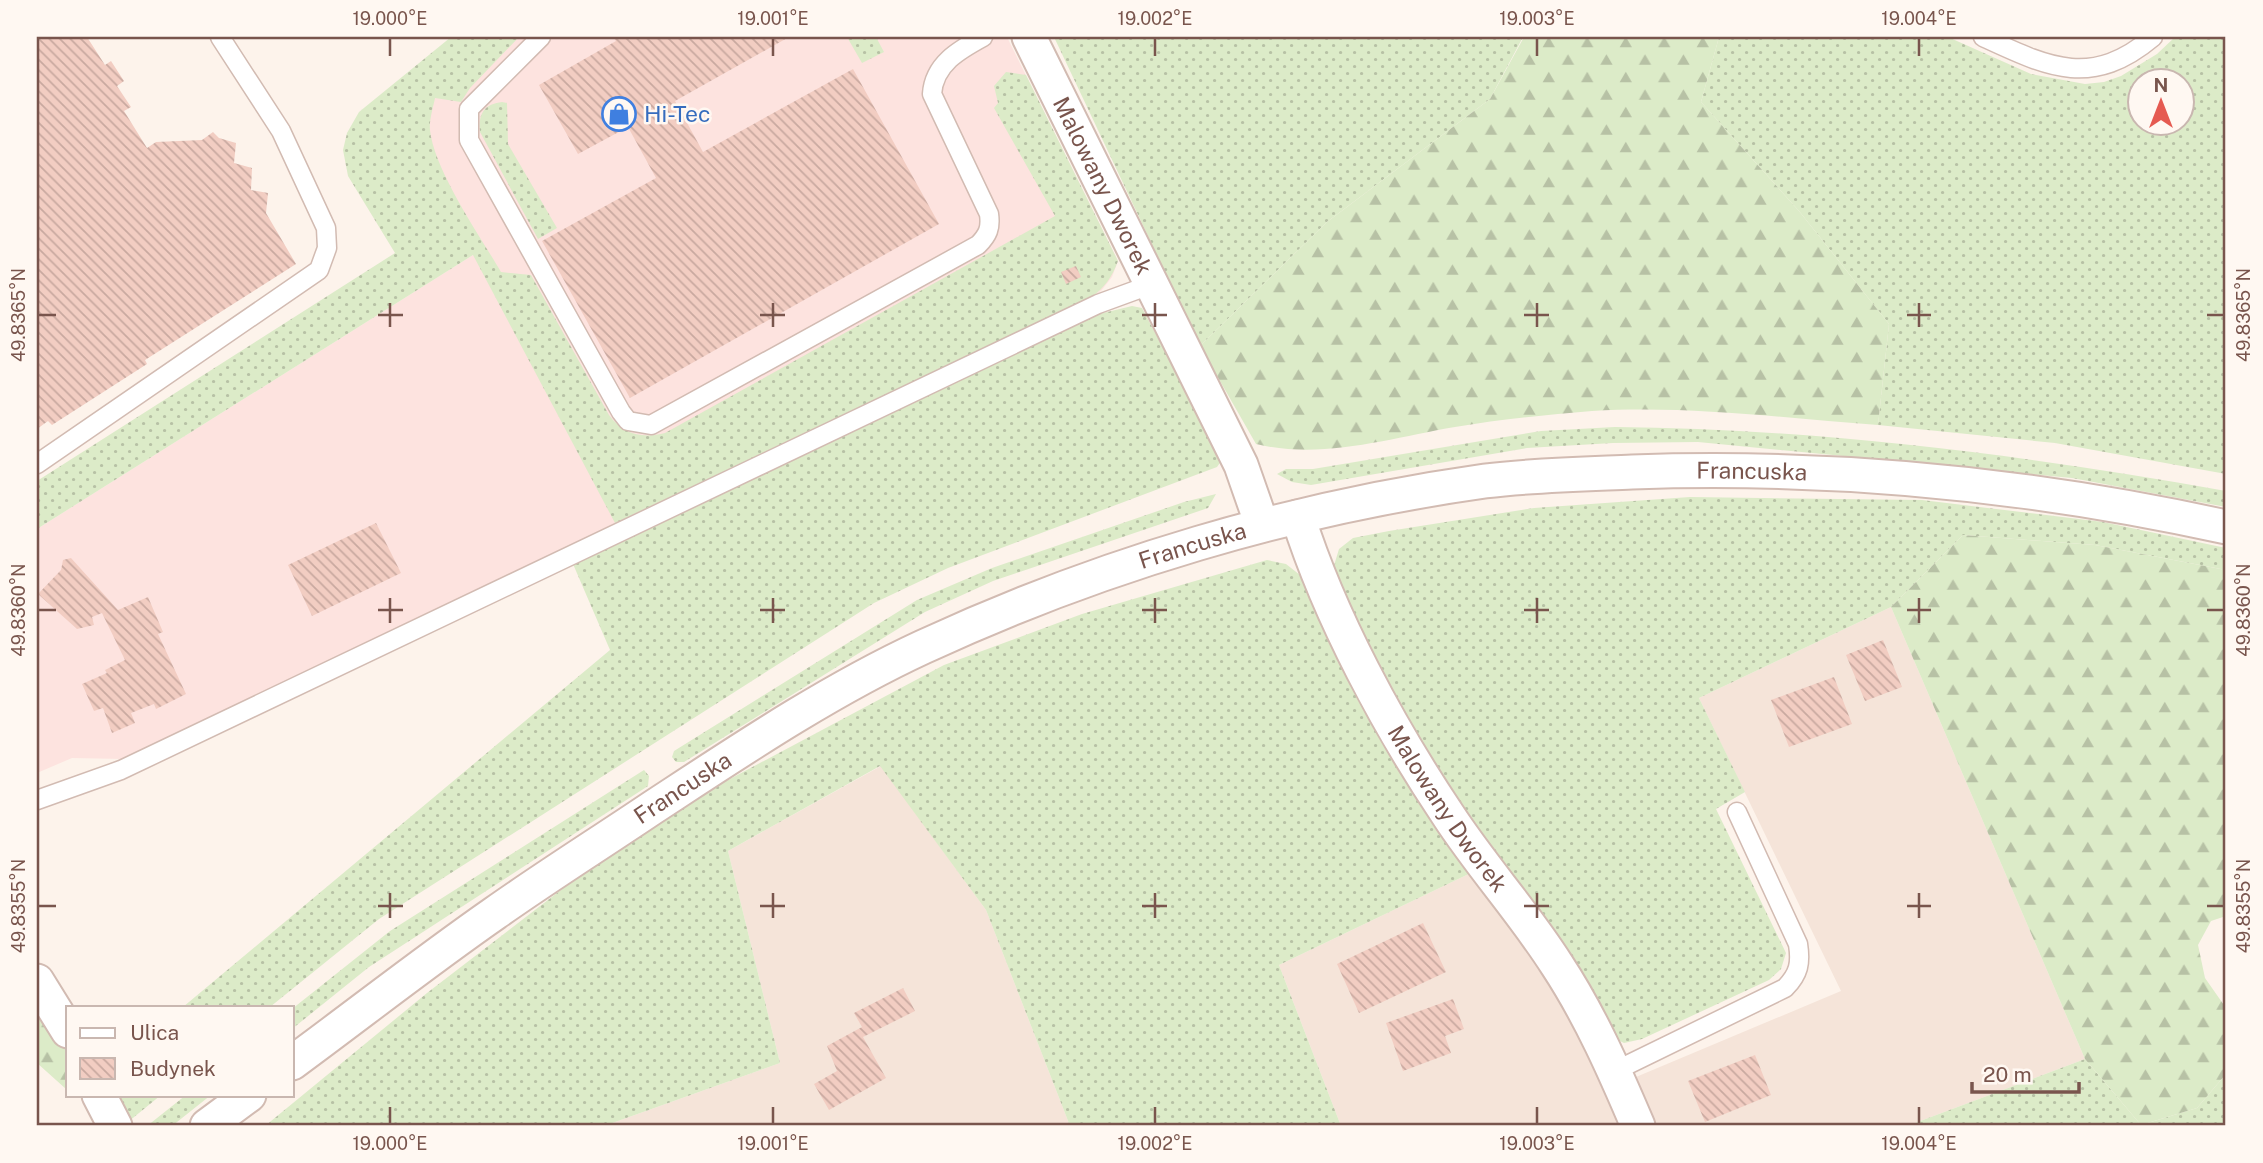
<svg xmlns="http://www.w3.org/2000/svg" width="2263" height="1163" font-family="'Public Sans',sans-serif">
  <defs>
    <pattern id="grass-dots" width="8" height="8" patternUnits="userSpaceOnUse" patternTransform="scale(1.75)"><rect width="8" height="8" fill="#dcebc8"/><path d="M2 2h.1M6 6h.1" fill="none" stroke="#b7c1a5" stroke-width="1.8" stroke-linecap="round"/></pattern>
    <pattern id="forest-firs" width="22" height="20" patternUnits="userSpaceOnUse" patternTransform="scale(1.75)"><rect width="22" height="20" fill="#dcebc8"/><path d="M5 1l3.5 6h-7zM16 11l3.5 6h-7z" fill="#b7c1a5"/></pattern>
    <pattern id="building-back-hatch" width="6" height="6" patternUnits="userSpaceOnUse" patternTransform="scale(1.75)"><rect width="6" height="6" fill="#f2cdc2"/><path d="M-1 5l2 2M0 0l6 6M5-1l2 2" fill="none" stroke="#c9a9a0"/></pattern>
  </defs>
  <rect width="100%" height="100%" fill="#fdf3eb"/>
  <path fill="#f5e4d9" d="M1891,607L2085,1059L1907,1126H1648L1633,1088L1636,1077L1841,991L1699,698Z
    M881,766L986,910L1070,1126H604L780,1063L728,851Z
    M1477,870L1551,974L1629,1126H1341L1279,965Z"/>
  <path fill="#fde3df" d="M472,37H1007L1118,261L1112,277L1101,291L1090,298L124,759L72,758L37,773V529L473,255L390,115Z"/>
  <path fill="url(#grass-dots)" fill-rule="evenodd" d="M451,37H519L470,88L461,102L435,98C433,108 429,120 430,130C434,170 480,236 501,272L531,275L609,415C623,434 642,439 665,433L1055,216L994,108L998,103L994,86L1006,72L1026,75L1118,261C1112,277 1105,288 1090,298L615,523L473,255L37,529V481L395,253L348,176L343,150L347,133L359,112Z
    M847,37H876L884,52L862,63Z
    M1054,37H1523L1490,99L1327,222L1200,346Z
    M1719,37H1948L2031,74L2085,84L2104,82L2121,76L2157,54L2175,37H2226V474L2055,443L1878,425L1889,324L1799,211L1701,102ZM2140,80H2182V122H2140Z
    M502,102L507,103L508,144L557,228L538,239L480,132C478,114 484,104 502,102Z
    M1132,306L1142,308L1222,460L1217,467L948,568L874,603L379,919L270,1007H183L610,650L573,564L1099,314Z
    M1615,427C1822,429 2024,455 2226,491V507L2072,478L1698,442L1613,443L1527,448L1311,485L1292,482L1277,474L1286,469H1313L1541,431Z
    M1216,494L1208,508L993,581L925,612L684,762H676L672,757L674,751L917,600L992,568L1184,502Z
    M1690,497L1922,500L2103,522L2226,548V570L2095,545L1963,535L1891,607L1699,698L1745,792L1716,809L1786,953L1781,969L1769,980L1642,1039L1624,1043L1610,1036L1429,769L1332,572L1339,549L1353,538L1389,531L1534,508Z
    M1267,560L1286,564L1300,575L1477,870L1279,965L1341,1126H1070L986,910L880,766L728,851L780,1063L604,1126H265L427,993L583,873L713,788L944,665L1082,614Z
    M644,770L649,776L648,786L369,967L292,1029V1009L390,931Z
    M2085,1059L2141,1125L2197,1108L2226,1074V1126H1907Z
    M109,1095H161L128,1122Z
    M186,1095H211L172,1126H147Z"/>
  <path fill="url(#forest-firs)" d="M1524,37H1719L1701,102L1799,211L1889,324L1878,425C1784,418 1686,405 1592,411C1546,415 1500,419 1455,427C1390,438 1322,460 1256,444L1200,346L1327,222L1490,99Z
    M1963,535L2095,545L2226,570V916L2211,921L2198,945L2205,978L2226,1008V1074L2197,1108L2141,1125L2085,1059L1891,607Z
    M37,995L68,1045L66,1089L37,1063Z"/>
  <path fill="url(#building-back-hatch)" d="M37,37H87L105,65L111,61L124,81L117,86L131,107L124,111L147,148L156,142L202,140L213,132L219,138L236,143L234,163L252,168L251,190L268,193L266,213L296,264L145,360L147,364L52,425L48,421L37,429Z
    M613,37H789L675,101L703,152L853,69L939,224L630,398L542,241L656,178L628,127L578,154L539,85L616,41Z
    M1076,266L1081,277L1066,284L1061,272Z
    M376,523L401,573L312,616L288,565Z
    M71,558L118,610L148,597L163,632L158,634L186,694L156,709L154,704L131,713L135,723L112,733L103,708L94,711L82,684L107,673L105,670L125,660L102,613L92,617L94,625L77,629L38,594L61,570L63,560Z
    M1883,640L1902,687L1865,701L1846,655Z
    M1834,677L1852,724L1789,747L1771,700Z
    M1423,923L1446,972L1359,1013L1337,964Z
    M903,988L915,1011L863,1037L886,1078L829,1110L814,1084L837,1071L827,1046L862,1027L854,1013Z
    M1453,999L1464,1029L1445,1036L1451,1053L1403,1071L1386,1023Z
    M1755,1055L1771,1095L1705,1122L1688,1081Z"/>
  <g fill="none" stroke-linecap="round" stroke-linejoin="round">
    <g stroke="#d2bbb2" stroke-width="21">
      <path id="service" d="M541,37L469,109V140L621,412L628,421L651,425L978,245C988,235 991,228 989,214L932,94C934,64 959,50 983,37
        M1983,37C2048,67 2091,89 2153,37
        M37,464L319,270L327,248L326,228L281,131L220,37
        M37,800L121,770L1098,304L1150,285
        M1615,1071L1785,988C1799,974 1801,963 1798,944L1737,812"/>
    </g>
    <g stroke="#d2bbb2" stroke-width="37">
      <g id="minor">
        <path id="s1" d="M1029,37L1241,465L1262,525"/>
        <path id="s2" d="M1298,517C1330,618 1389,727 1448,815C1482,867 1524,913 1557,965C1590,1015 1615,1072 1638,1126"/>
        <path d="M37,981L68,1031"/>
        <path id="s3" d="M292,1063C360,1013 426,961 495,913C546,877 600,843 652,808C739,751 828,691 923,647C1100,565 1292,508 1485,481C1534,475 1583,474 1632,472C1831,465 2031,484 2226,527"/>
        <path d="M99,1095L115,1126"/>
        <path d="M207,1126L249,1095"/>
      </g>
    </g>
    <use href="#service" stroke="#fff" stroke-width="18"/>
    <use href="#minor" stroke="#fff" stroke-width="33"/>
  </g>
  <path fill="none" stroke="#79554d" stroke-width="2.5" d="M390,38V56M773,38V56M1155,38V56M1537,38V56M1919,38V56M390,303V327M773,303V327M1155,303V327M1537,303V327M1919,303V327M38,315H56M378,315H403M760,315H785M1142,315H1167M1524,315H1549M1907,315H1931M2207,315H2224M390,598V623M773,598V623M1155,598V623M1537,598V623M1919,598V623M38,610H56M378,610H403M760,610H785M1142,610H1167M1524,610H1549M1907,610H1931M2207,610H2224M390,893V918M773,893V918M1155,893V918M1537,893V918M1919,893V918M38,906H56M378,906H403M760,906H785M1142,906H1167M1524,906H1549M1907,906H1931M2207,906H2224M390,1107V1124M773,1107V1124M1155,1107V1124M1537,1107V1124M1919,1107V1124"/>
  <defs>
    <g id="shop-ring" transform="scale(1.75)"><circle r="9.5" fill="#fff8f2" stroke="#3f7fe0" stroke-width="1.5"/><path d="M-5-2.5h2.3a2.7 3.5 0 0 1 5.4 0H5L5.5 6h-11ZM-1.5-2.5h3a1.5 2.3 0 0 0-3 0Z" fill="#3f7fe0"/></g>
  </defs>
  <g fill-rule="evenodd">
    <use href="#shop-ring" x="619" y="114"/>
  </g>
  <g text-anchor="middle" stroke-width="5" stroke-linejoin="round" paint-order="stroke">
    <g font-size="23" fill="#366cbe" stroke="#fff8f2" text-anchor="start">
      <text x="644" y="122">Hi-Tec</text>
    </g>
    <g font-size="23" fill="#79554d" stroke="#fff8f2">
      <text dy="8" stroke="none"><textPath href="#s1" startOffset="166">Malowany Dworek</textPath></text>
      <text dy="8" stroke="none"><textPath href="#s3" startOffset="1612">Francuska</textPath></text>
      <text dy="8" stroke="none"><textPath href="#s3" startOffset="1045">Francuska</textPath></text>
      <text dy="8" stroke="none"><textPath href="#s3" startOffset="478">Francuska</textPath></text>
      <text dy="8" stroke="none"><textPath href="#s2" startOffset="329">Malowany Dworek</textPath></text>
    </g>
  </g>
  <rect width="2263" height="1163" fill="none" stroke="#fff8f2" stroke-width="77"/>
  <rect x="66" y="1006" width="228" height="91" fill="#fff8f2" stroke="#c9b7b0" stroke-width="2"/>
  <rect x="80" y="1028" width="35" height="10" fill="#ffffff" stroke="#c9b7b0" stroke-width="2"/>
  <text x="130" y="1040" font-size="21" fill="#79554d">Ulica</text>
  <rect x="80" y="1058" width="35" height="21" fill="url(#building-back-hatch)" stroke="#c9b7b0" stroke-width="2"/>
  <text x="130" y="1076" font-size="21" fill="#79554d">Budynek</text>
  <g transform="translate(2161 102)"><circle r="33" fill="#fff8f2" stroke="#c9b7b0" stroke-width="2"/>
  <path d="M0-5L12 26L0 18L-12 26Z" fill="#e55a51"/>
  <text y="-10" font-size="19" font-weight="bold" text-anchor="middle" fill="#79554d">N</text>
  </g>
  <path d="M1972 1082v10h107v-10" fill="none" stroke="#79554d" stroke-width="3.5"/>
  <text x="1983" y="1082" font-size="21" fill="#79554d" stroke="#fff8f2" stroke-width="5" paint-order="stroke">20 m</text>
  <rect x="38" y="38" width="2186" height="1086" fill="none" stroke="#79554d" stroke-width="2.5"/>
  <g font-size="18" text-anchor="middle" fill="#79554d">
    <text x="390" y="25">19.000°E</text>
    <text x="773" y="25">19.001°E</text>
    <text x="1155" y="25">19.002°E</text>
    <text x="1537" y="25">19.003°E</text>
    <text x="1919" y="25">19.004°E</text>
    <text transform="translate(19 315) rotate(-90)" y="6">49.8365°N</text>
    <text transform="translate(2244 315) rotate(-90)" y="6">49.8365°N</text>
    <text transform="translate(19 610) rotate(-90)" y="6">49.8360°N</text>
    <text transform="translate(2244 610) rotate(-90)" y="6">49.8360°N</text>
    <text transform="translate(19 906) rotate(-90)" y="6">49.8355°N</text>
    <text transform="translate(2244 906) rotate(-90)" y="6">49.8355°N</text>
    <text x="390" y="1150">19.000°E</text>
    <text x="773" y="1150">19.001°E</text>
    <text x="1155" y="1150">19.002°E</text>
    <text x="1537" y="1150">19.003°E</text>
    <text x="1919" y="1150">19.004°E</text>
  </g>
</svg>
